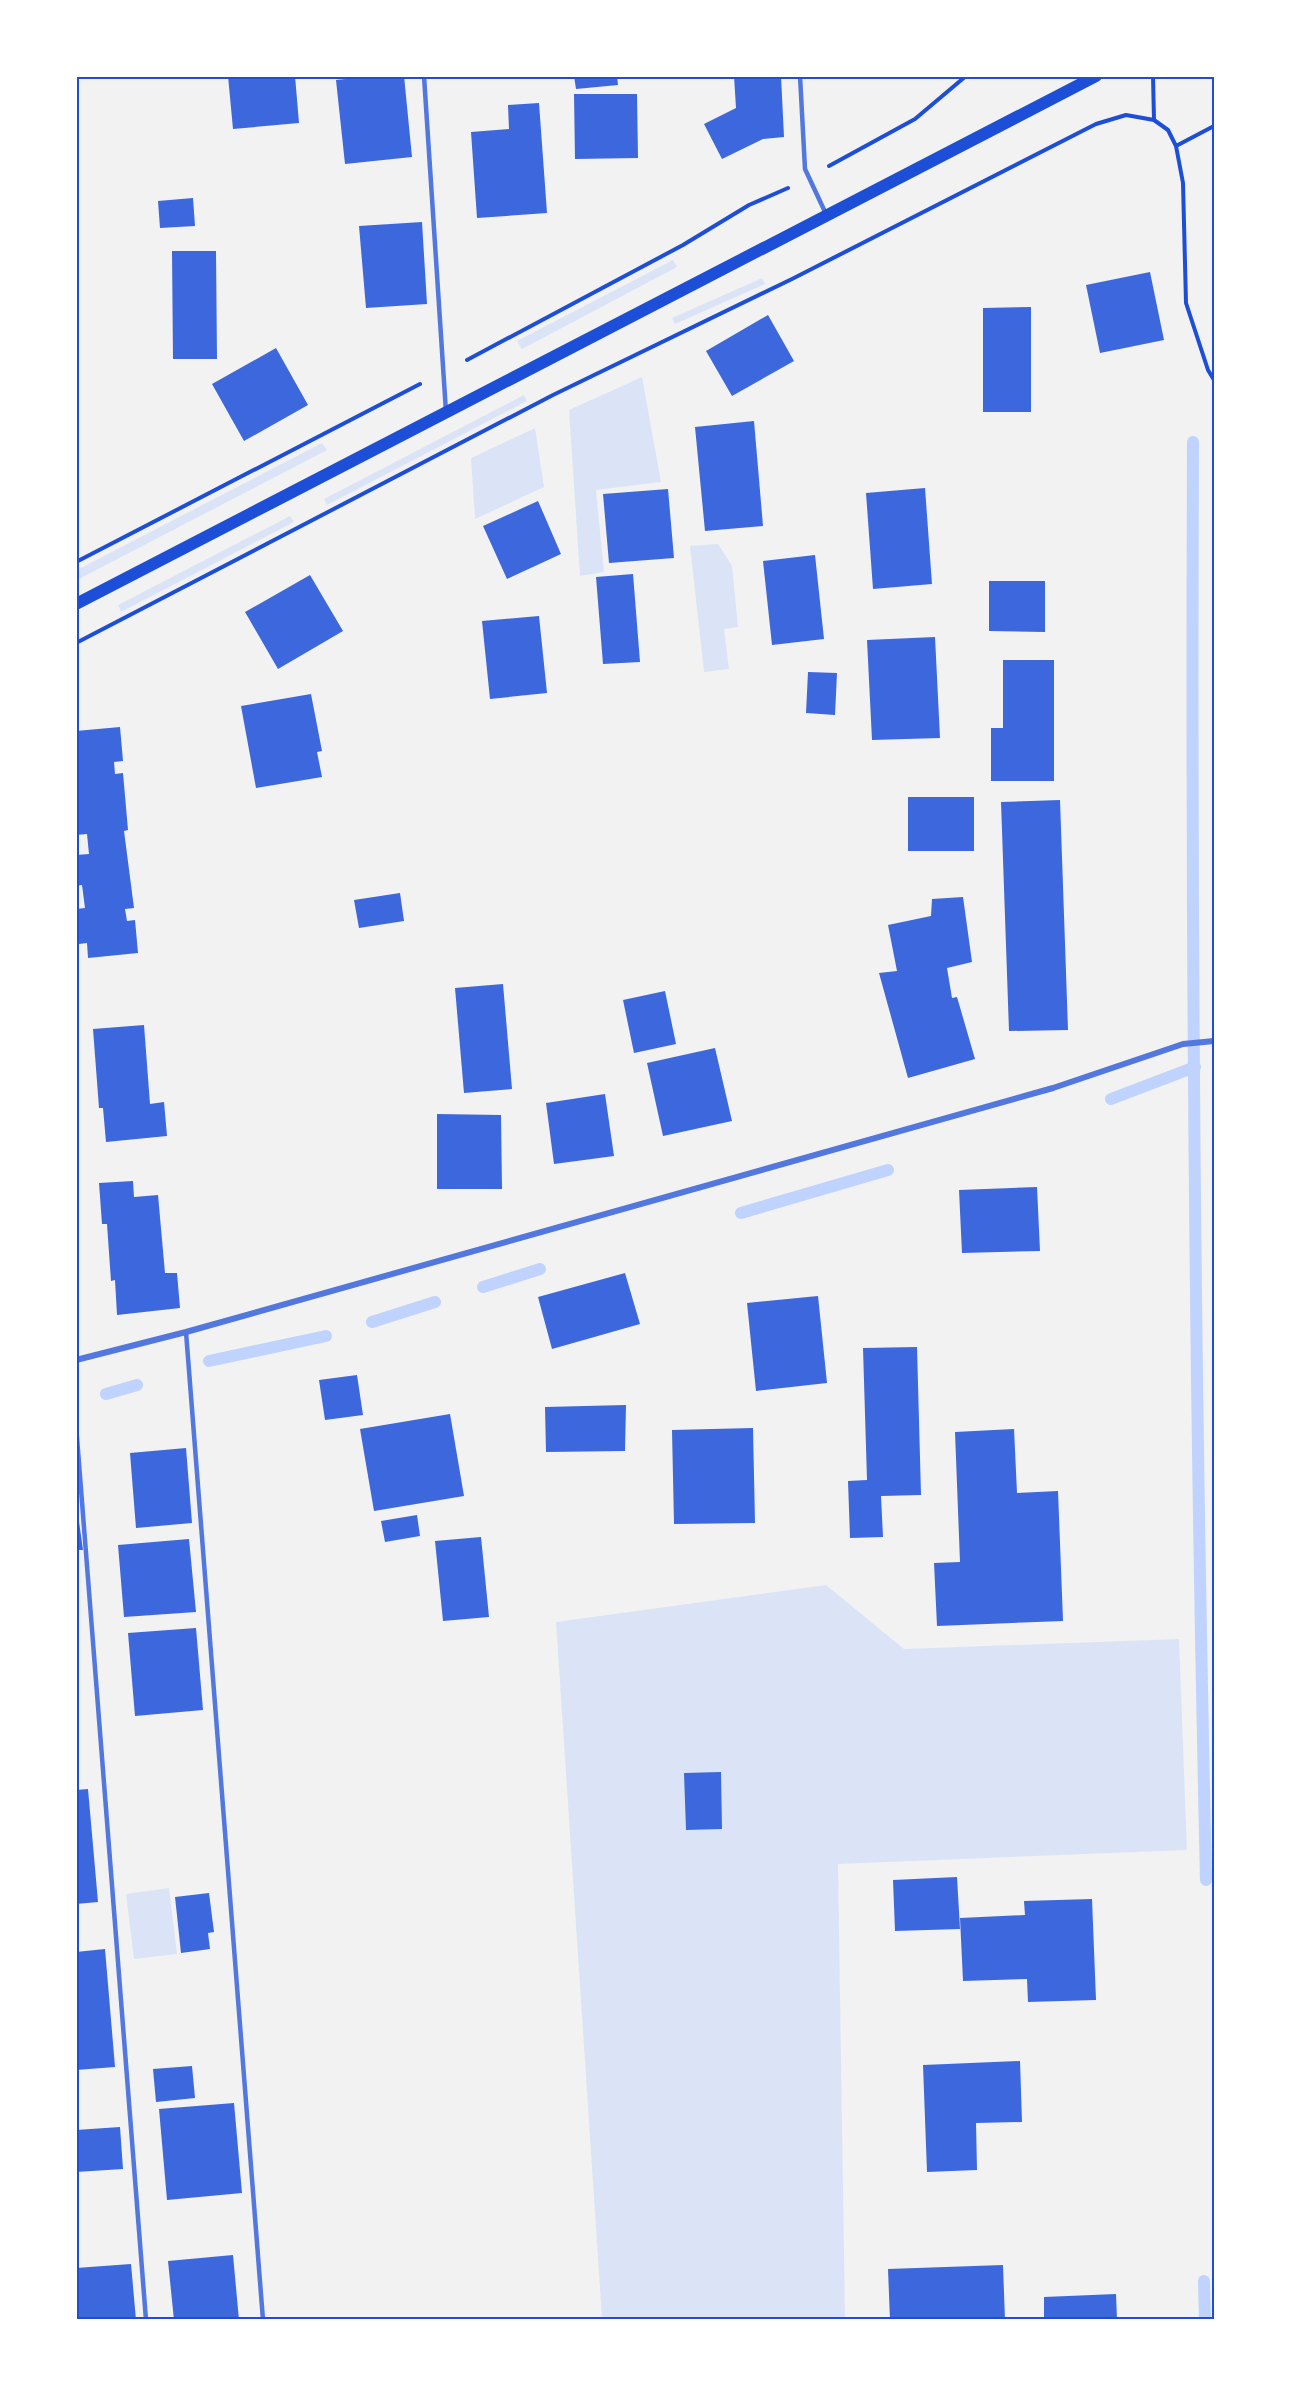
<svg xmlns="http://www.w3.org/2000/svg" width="1291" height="2396" font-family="'Titillium Web',sans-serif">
  <rect width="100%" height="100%" fill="#f2f2f2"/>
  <path fill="#dbe4f7" d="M673,260L677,267L522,349L517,341Z
    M762,278L765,284L675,324L672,318Z
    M642,377L661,482L596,490L604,572L580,576L569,410Z
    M524,395L527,401L327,505L324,499Z
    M535,428L544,487L475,519L471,458Z
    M322,443L327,450L77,580V570Z
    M290,516L294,522L121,612L118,605Z
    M718,544L732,566L738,627L724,629L729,669L704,672L690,546Z
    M826,1585L904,1649L1179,1639L1187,1850L838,1864L845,2319H602L556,1622Z
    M169,1888L177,1954L134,1959L126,1894Z"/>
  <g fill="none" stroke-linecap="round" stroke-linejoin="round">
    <path stroke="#bfd3fe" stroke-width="12" d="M1193,442C1191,921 1195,1401 1206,1880
      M1111,1099L1195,1067
      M741,1213L888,1170
      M483,1287L540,1269
      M372,1322L435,1302
      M209,1361L326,1336
      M106,1394L137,1385
      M1204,2281L1205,2320"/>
  </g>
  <path fill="#3d67dc" d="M228,76H295L299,123L233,129Z
    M373,76H404L412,157L345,164L336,80Z
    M574,76H617L618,85L576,89Z
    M734,76H781L784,137L763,139L722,159L704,124L736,108Z
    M574,94H637L638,158L575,159Z
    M539,103L547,213L477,218L471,132L509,129L508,105Z
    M193,198L195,226L160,228L158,201Z
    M422,222L427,304L366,308L359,226Z
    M172,251H216L217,359H173Z
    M1150,272L1164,340L1100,353L1086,285Z
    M1031,307V412H983V308Z
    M768,315L794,361L732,396L706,351Z
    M276,348L308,405L244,441L212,384Z
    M754,421L763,526L705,531L695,427Z
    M925,488L932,584L873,589L866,493Z
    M668,489L674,558L609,563L603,494Z
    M538,501L561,554L507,579L483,526Z
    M815,555L824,639L772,645L763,561Z
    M633,574L640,662L603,664L596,577Z
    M310,575L343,631L278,669L245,612Z
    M989,581H1045V632L989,631Z
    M539,616L547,693L490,699L482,621Z
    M935,637L940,738L872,740L867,640Z
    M1003,660H1054V781H991V728H1003Z
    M808,672L837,673L835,715L806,713Z
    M311,694L322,751L317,752L322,777L256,788L241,706Z
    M120,727L123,761L114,762L115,774L123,773L128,830L124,831L134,908L125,909L127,921L135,920L138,953L88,958L87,943L79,944L76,914V909L85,908L82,885L76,886V855L89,854L87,834L76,835V731Z
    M908,797H974V851H908Z
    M1060,800L1068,1030L1009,1031L1001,802Z
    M400,893L404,921L359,928L354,900Z
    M963,897L972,962L947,968L952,998L957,997L975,1059L908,1078L879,973L897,971L888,925L931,916L932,899Z
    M503,984L512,1089L464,1093L455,988Z
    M665,991L676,1044L634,1053L623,1000Z
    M144,1025L150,1104L164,1102L167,1136L106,1142L103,1108H99L93,1029Z
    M715,1048L732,1121L663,1136L647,1063Z
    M605,1094L614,1156L554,1164L546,1103Z
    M437,1114L501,1115L502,1189H437Z
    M133,1181L134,1197L158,1195L165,1273H177L180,1308L117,1315L115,1280L111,1281L107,1224H102L99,1183Z
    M1037,1187L1040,1251L962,1253L959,1190Z
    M625,1273L640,1324L552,1349L538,1297Z
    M818,1296L827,1383L756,1391L747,1303Z
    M917,1347L921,1495L881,1496L883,1537L850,1538L848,1481L867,1480L863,1348Z
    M357,1375L363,1415L325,1420L319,1380Z
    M626,1405L625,1451L546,1452L545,1407Z
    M450,1414L464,1496L374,1511L360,1429Z
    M753,1428L755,1523L674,1524L672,1430Z
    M1014,1429L1017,1493L1058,1491L1063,1621L937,1626L934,1563L960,1562L955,1432Z
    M186,1448L192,1523L136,1528L130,1453Z
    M76,1500L83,1550H76Z
    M417,1515L420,1536L385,1542L381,1521Z
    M481,1537L489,1617L443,1621L435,1541Z
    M189,1539L196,1612L124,1617L118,1545Z
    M196,1628L203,1710L135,1716L128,1633Z
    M721,1772L722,1829L686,1830L684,1773Z
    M88,1789L98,1902L76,1904V1790Z
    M957,1877L960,1929L895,1931L893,1880Z
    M209,1893L214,1932L208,1933L210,1949L181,1953L175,1897Z
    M1092,1899L1096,2000L1028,2002L1027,1979L963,1981L960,1918L1025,1915L1024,1901Z
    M105,1949L115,2067L76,2070V1952Z
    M1020,2061L1022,2122L976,2123L977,2170L927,2172L923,2065Z
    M192,2066L195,2098L156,2102L153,2069Z
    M234,2103L242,2193L167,2200L159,2109Z
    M120,2127L123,2169L76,2172V2130Z
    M233,2255L239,2320H174L168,2261Z
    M131,2264L136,2320H76V2268Z
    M1003,2265L1005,2320H890L888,2269Z
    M1116,2294L1117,2320H1044V2297Z"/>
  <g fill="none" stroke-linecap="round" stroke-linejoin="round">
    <path stroke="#1d4ed8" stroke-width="4" d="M1153,76L1154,120L1168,130L1176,146L1214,126
      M1176,146L1183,183L1186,303L1208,370L1214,380
      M829,166L915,119L966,76
      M467,360L683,245L749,205L788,188
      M76,562L420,384
      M76,643L553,395L792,279L1096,124L1126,115L1154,120"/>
    <path stroke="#5277de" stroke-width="4.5" d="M424,76L446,412
      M800,76L805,169L826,214
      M186,1332L263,2320
      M76,1425L146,2320"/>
    <path stroke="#5277de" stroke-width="6" d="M76,1360L186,1332L1053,1088L1183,1044L1214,1041"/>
    <path stroke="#1d4ed8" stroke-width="12" d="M76,604L1096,76"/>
  </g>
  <rect width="1291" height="2396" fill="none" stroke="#ffffff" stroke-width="156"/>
  <rect x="78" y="78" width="1135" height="2240" fill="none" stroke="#1d4ed8" stroke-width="2"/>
</svg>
